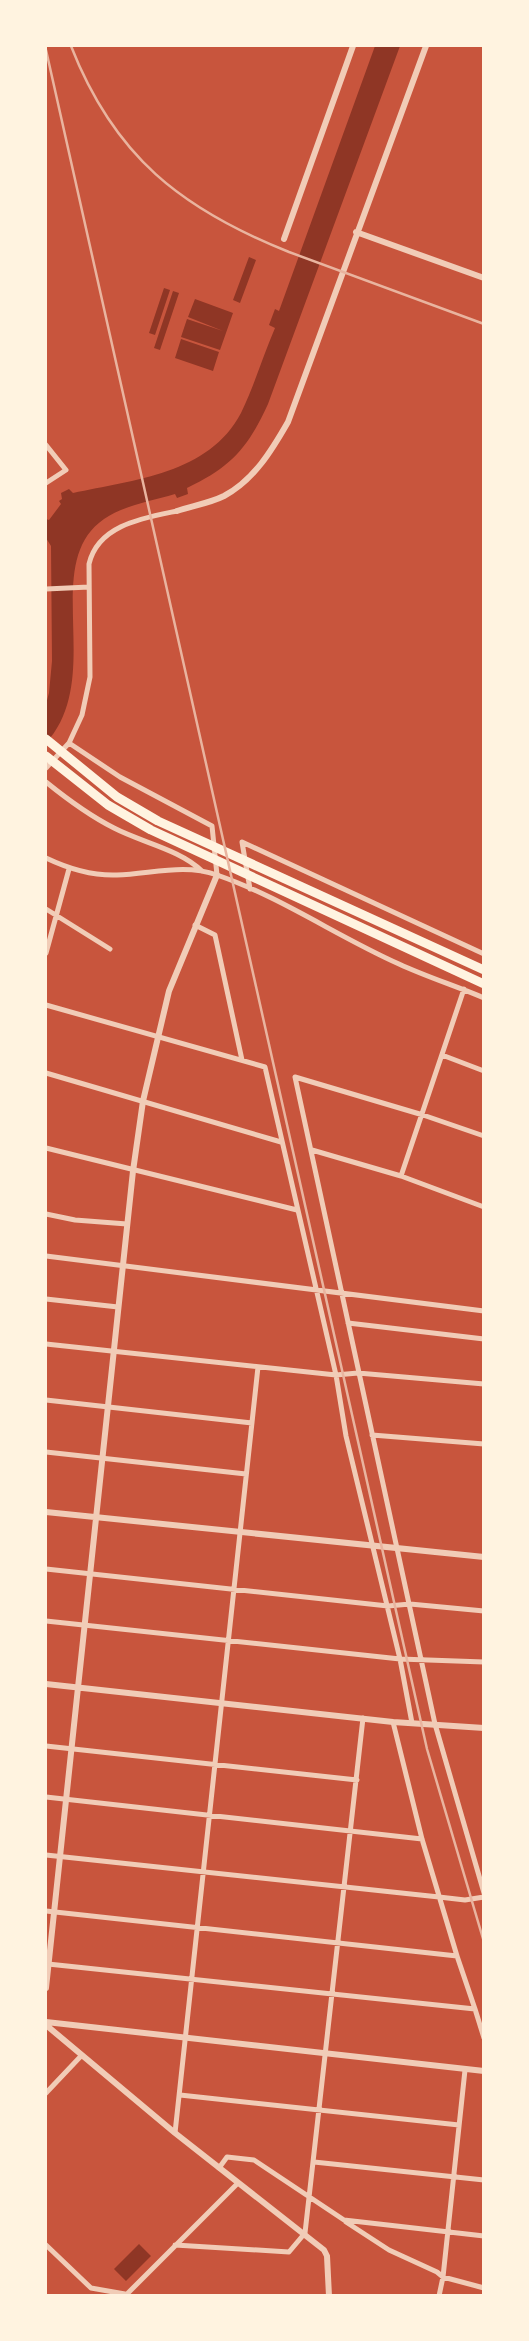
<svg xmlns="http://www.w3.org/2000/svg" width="529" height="2341" font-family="'Exo 2',sans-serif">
  <rect width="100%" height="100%" fill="#c8553d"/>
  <path fill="#8f3625" d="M375,46H400L268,404C248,448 231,467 187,488L188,494L177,498L175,494C151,501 125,505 104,519C39,564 106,677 46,743V704L49,693L52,661L51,546L46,538V519L49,520L61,504L59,501L62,499L61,493L69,489L73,493C133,480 209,474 241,413C254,386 263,356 275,328L269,325L275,309L279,311Z
    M249,257L256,260L240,303L233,300Z
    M164,288L170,290L155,335L149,333Z
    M173,291L179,293L160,350L154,348Z
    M195,299L233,313L220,350L181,337L187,319L223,331L188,317Z
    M181,339L219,352L213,371L175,358Z
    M139,2244L151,2256L126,2281L114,2269Z"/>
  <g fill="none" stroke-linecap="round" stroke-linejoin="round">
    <path stroke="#f1ccb7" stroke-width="5" d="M46,445L66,470L46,483
      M177,511C143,518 98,525 89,564L90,677L82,715L69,743L120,777L212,826L217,875
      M46,589L89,587
      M46,768L69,743
      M46,782C67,799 90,816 114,828C143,843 179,849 202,871
      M46,858C69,869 91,876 117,875C151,874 184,863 217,875C281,897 338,937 399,964C427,977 456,986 484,998
      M250,889L242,842L484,954
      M46,909L110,949
      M195,925L215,935L242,1060
      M46,953L69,869
      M46,1005L265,1067L336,1375L346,1436L400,1659L412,1723
      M442,1055L484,1071
      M46,1073L281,1142
      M484,1136L423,1115L295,1077L435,1724L484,1893
      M46,1148L297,1210
      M312,1150L401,1176L484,1207
      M401,1176L464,989
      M46,1214L75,1220L127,1224
      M46,1256L484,1311
      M46,1299L118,1307
      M348,1323L484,1339
      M46,1344L336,1375L358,1373L484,1384
      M46,1400L252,1423
      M372,1435L484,1444
      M46,1452L246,1474
      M46,1569L388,1606L410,1604L484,1611
      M46,1621L400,1659L484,1662
      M393,1722L422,1839L457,1956
      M46,1746L357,1780
      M46,1797L422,1839
      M46,1855L439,1897L465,1900L484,1897
      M46,1911L457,1956L475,2009
      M48,1964L475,2009L484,2038
      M46,2093L81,2056
      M180,2095L459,2125
      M175,2133L258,1367
      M314,2162L484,2180
      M219,2168L227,2157L254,2160L344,2220L484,2236
      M346,2222L389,2250L437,2272L443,2277L484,2288
      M46,2245L91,2288L125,2294
      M175,2245L289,2252L305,2233L363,1718
      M125,2296L238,2183
      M439,2296L443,2277L465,2070"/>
    <path stroke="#f1ccb7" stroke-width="6" d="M356,232L484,278
      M284,239L353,46
      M177,511C192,506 210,503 224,496C254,480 272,450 288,422L426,46
      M46,1512L484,1557
      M46,1684L393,1722L484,1728
      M46,1988L133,1171L143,1101L169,991L217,875
      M46,2022L484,2071
      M46,2025L175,2133L324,2250L327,2256L329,2296"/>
    <path stroke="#fff3e0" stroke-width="9" d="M46,739L117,797L158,821L484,970
      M46,756L108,805L151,830L484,984"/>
    <path stroke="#e9b49f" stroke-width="2.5" d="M71,46C114,156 181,209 289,252L484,324
      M46,50L427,1749L484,1942"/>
  </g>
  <rect width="529" height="2341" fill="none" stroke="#fff3e0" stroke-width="94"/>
</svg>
